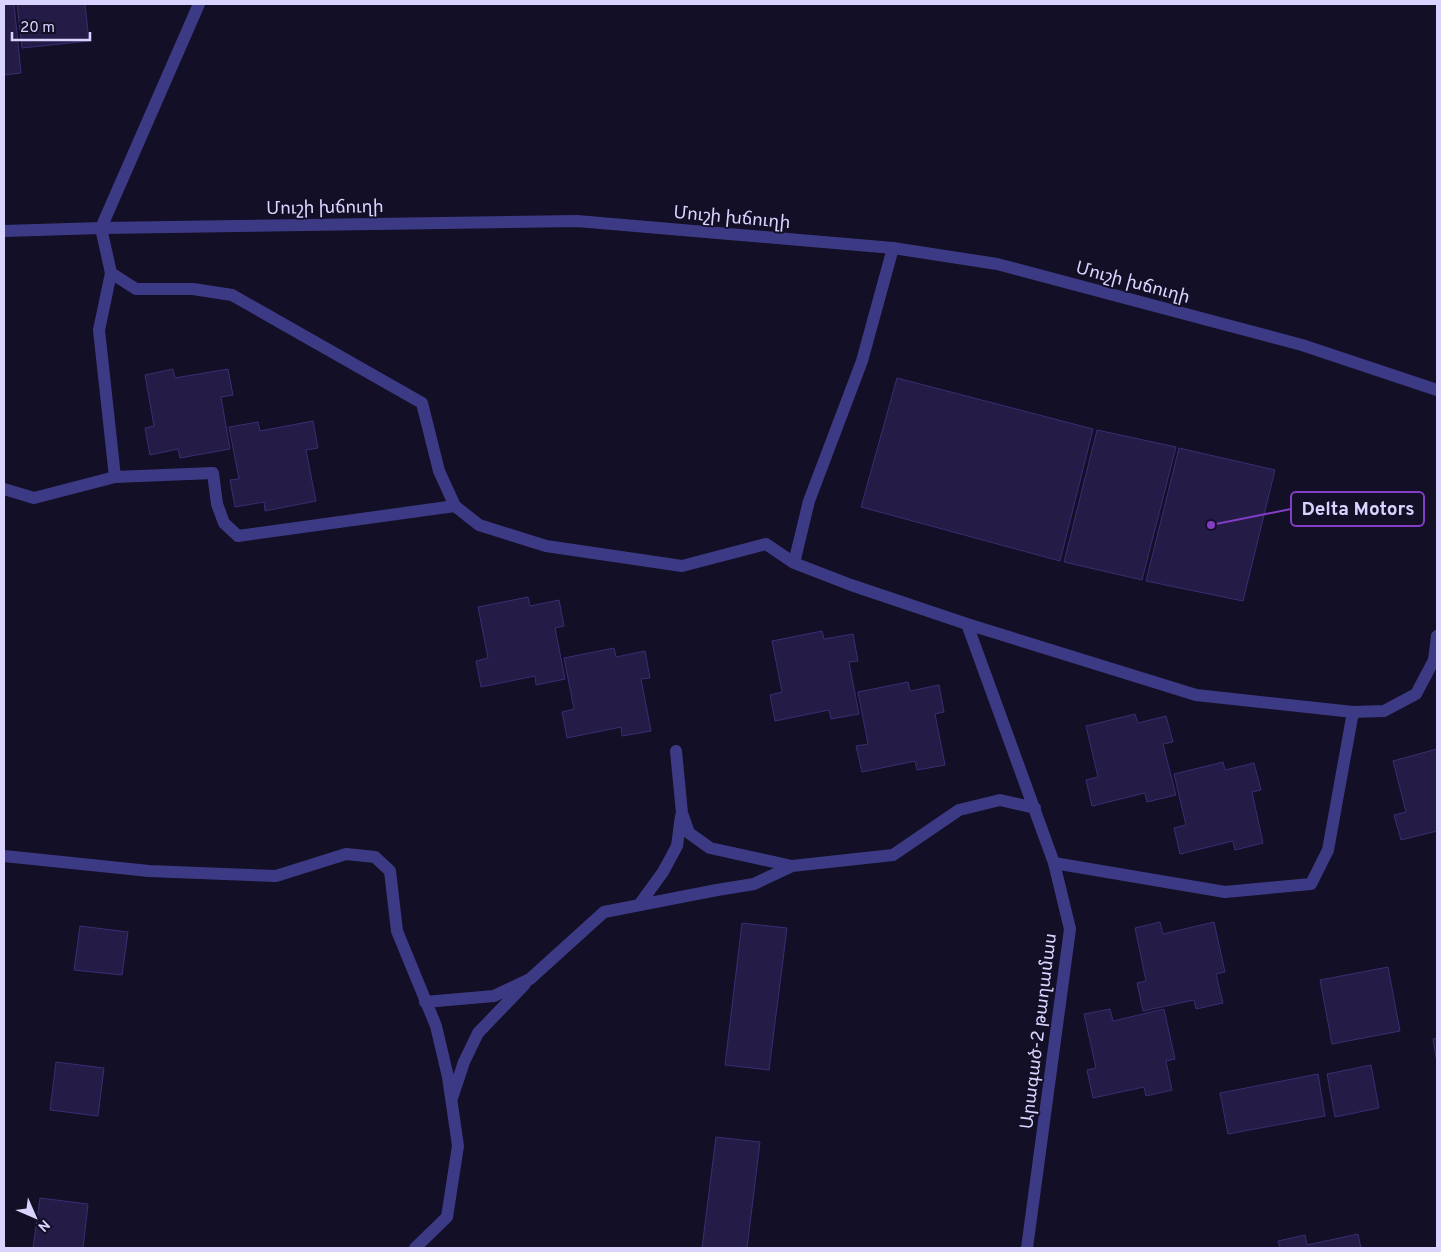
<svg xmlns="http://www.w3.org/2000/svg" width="1441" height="1252" font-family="Overpass,'Noto Sans Armenian',sans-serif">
  <rect width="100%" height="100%" fill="#130f26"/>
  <path fill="#241b47" stroke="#3b2d73" d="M4,4H14L21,73L4,75Z
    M17,4H85L89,41L22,48Z
    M173,369L175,378L228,369L233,395L221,397L230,449L180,458L178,449L150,455L145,428L154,426L145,375Z
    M897,378L1093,429L1060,561L861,507Z
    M313,421L318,448L306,450L316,501L265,511L264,502L235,507L230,480L239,479L229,427L258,422L260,431Z
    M1097,430L1176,447L1142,580L1064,562Z
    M1179,448L1275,470L1243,601L1146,581Z
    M528,597L530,606L559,600L564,626L555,628L565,679L536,685L535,676L481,687L476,661L488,658L478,607Z
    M822,631L824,639L853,634L858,661L849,662L859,714L831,719L829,710L775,721L770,695L782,692L772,641Z
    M614,648L616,657L645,651L650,678L641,679L651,731L622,736L621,727L567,738L562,712L574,709L564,658Z
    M908,682L910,691L939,685L944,712L935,714L945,765L917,770L915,761L862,772L856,746L868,744L858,692Z
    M1135,714L1138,723L1166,716L1173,742L1163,744L1176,795L1147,802L1145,793L1092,806L1086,780L1098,777L1086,726Z
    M1437,749V831L1401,840L1394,815L1406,812L1393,761Z
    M1223,762L1225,770L1254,763L1261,790L1252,792L1263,843L1235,850L1233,841L1180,854L1174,828L1186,825L1174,774Z
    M1160,922L1163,934L1214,922L1225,972L1216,974L1223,1003L1196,1009L1194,1000L1143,1011L1137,983L1146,981L1135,928Z
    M742,923L787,928L769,1070L725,1065Z
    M80,926L128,932L122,975L74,970Z
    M1388,967L1400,1031L1332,1044L1320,980Z
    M1110,1009L1113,1021L1164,1009L1175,1059L1166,1061L1172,1090L1146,1096L1144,1087L1093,1098L1087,1070L1096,1068L1084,1014Z
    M1437,1038V1063L1433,1039Z
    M56,1062L104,1068L98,1116L50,1110Z
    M1371,1065L1379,1108L1335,1117L1327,1074Z
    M1318,1074L1325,1116L1228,1134L1220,1093Z
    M716,1137L760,1142L747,1248H702Z
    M40,1198L88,1204L83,1248H33Z
    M1358,1234L1361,1248H1280L1278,1241L1305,1235L1307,1245Z"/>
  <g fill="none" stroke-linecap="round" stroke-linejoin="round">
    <path stroke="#3d3a85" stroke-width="12" d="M111,273L99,330L115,477L213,473L217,504L224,523L238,536L455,506
      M4,489L34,498L115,477
      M1054,863L1225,892L1311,884L1328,850L1353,712"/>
    <path stroke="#3d3a85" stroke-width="12" d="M199,4L101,228L111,273L136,289H193L232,295L422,403L439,471L455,506L479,525L546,546L682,566L766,544L794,563L851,585L967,624L1196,695L1353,712L1384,711L1416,694L1434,660L1437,636
      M794,563L809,501L862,361L893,248
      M967,624L1054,863L1070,929L1027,1248
      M676,751L682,813L689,833L710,848L792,866
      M4,856L149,871L276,876L346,854L375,857L390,871L397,931L436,1026L448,1077L458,1146L447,1217L415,1248
      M639,905L663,872L677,846L681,816
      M425,1002L494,996L530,979L604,912L717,890L754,884L792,866L893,855L959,810L1000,800L1035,808
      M452,1098L464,1062L478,1033L525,984"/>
    <path stroke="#3d3a85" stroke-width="12" d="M4,231L101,228L577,221L893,248L997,264L1302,345L1437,390"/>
  </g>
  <g text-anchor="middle" stroke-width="4" stroke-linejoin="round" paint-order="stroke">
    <g font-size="18" fill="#d9d4ff" stroke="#130f26">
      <text transform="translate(325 207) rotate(-1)" y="6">Մուշի խճուղի</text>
      <text transform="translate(732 217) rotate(5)" y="6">Մուշի խճուղի</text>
      <text transform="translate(1133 282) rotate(15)" y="6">Մուշի խճուղի</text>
      <text transform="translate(1038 1031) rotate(-83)" y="6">Արագած-2 թաղամաս</text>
    </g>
  </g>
  <path fill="none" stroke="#843dc5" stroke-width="2" d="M1211 525L1291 509"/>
  <circle fill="#843dc5" stroke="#130f26" stroke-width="2" cx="1211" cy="525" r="5"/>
  <rect fill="#130f26" stroke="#843dc5" stroke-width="2" x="1291" y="492" width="133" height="34" rx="5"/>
  <g font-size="19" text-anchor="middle" font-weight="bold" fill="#d9d4ff">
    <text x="1358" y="515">Delta Motors</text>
  </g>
  <rect width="1441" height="1252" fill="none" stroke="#d9d4ff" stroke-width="10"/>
  <g transform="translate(35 1217) rotate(135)" stroke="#130f26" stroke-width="4" paint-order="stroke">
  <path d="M0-4L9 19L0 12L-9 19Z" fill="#d9d4ff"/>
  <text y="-8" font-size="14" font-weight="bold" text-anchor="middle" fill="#d9d4ff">N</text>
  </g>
  <path d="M12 32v8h78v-8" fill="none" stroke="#d9d4ff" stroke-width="2.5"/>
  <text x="20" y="32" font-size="15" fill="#d9d4ff" stroke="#130f26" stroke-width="4" paint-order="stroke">20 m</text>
</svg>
